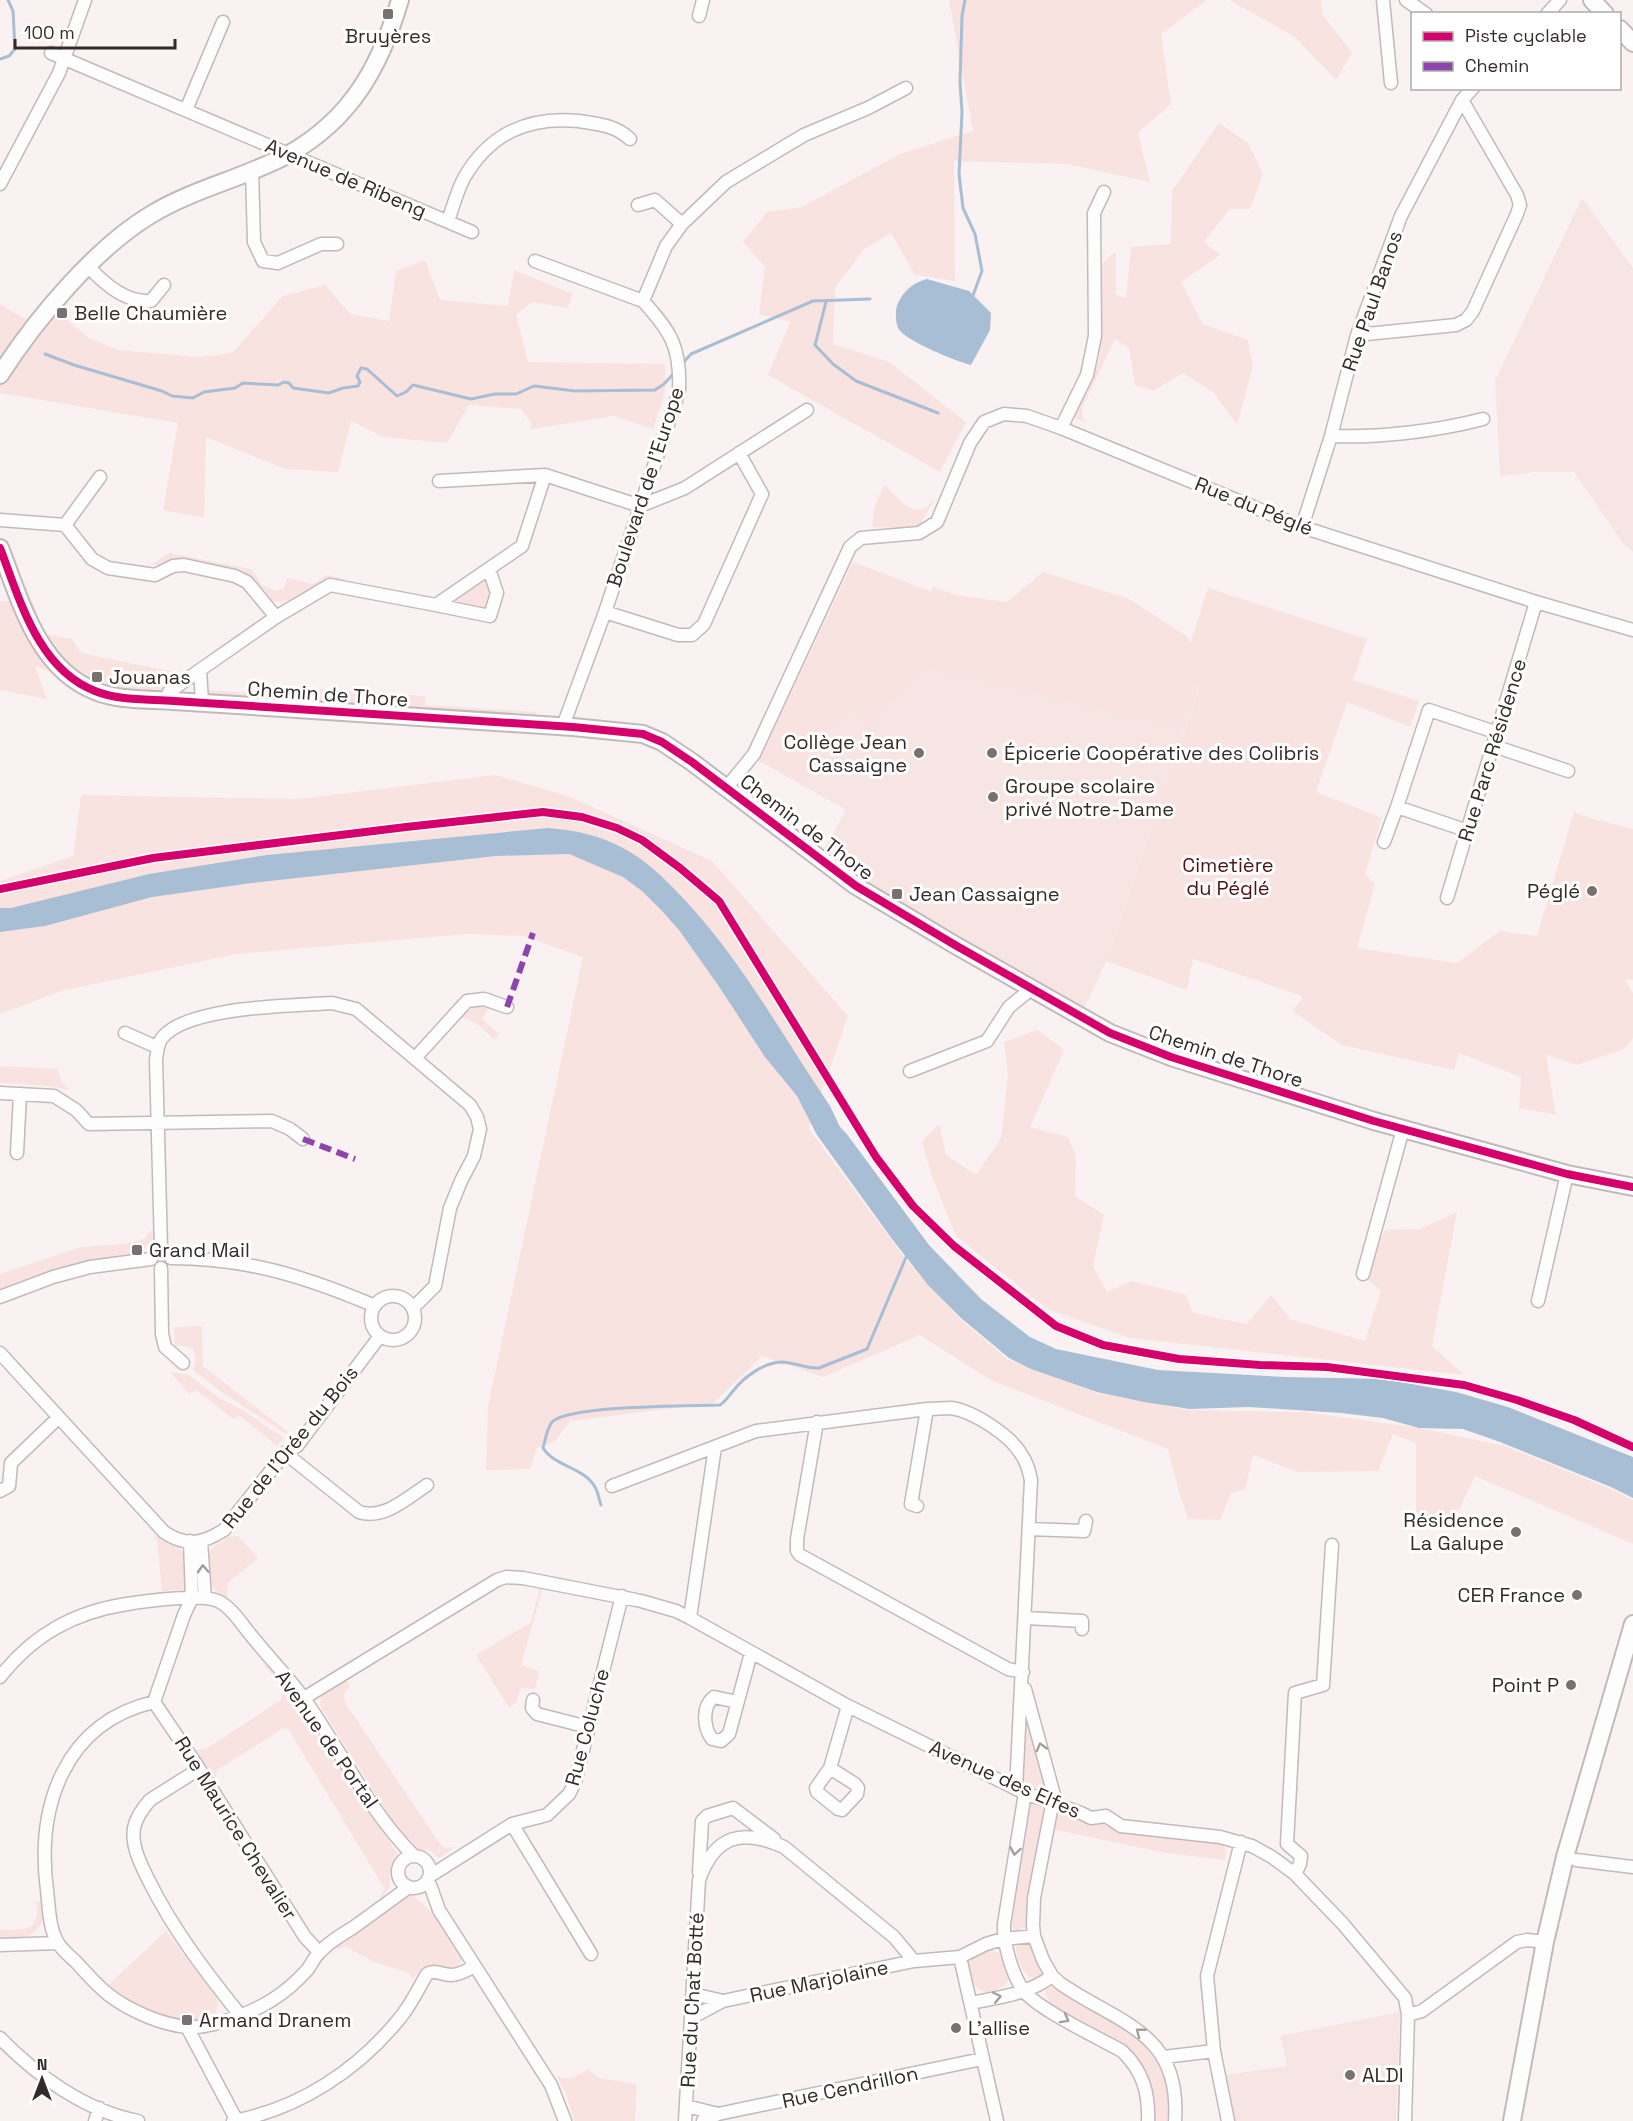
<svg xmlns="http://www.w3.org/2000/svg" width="1633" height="2121" font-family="'Space Grotesk',sans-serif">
  <rect width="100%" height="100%" fill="#faf2f2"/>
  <path fill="#f7e5e4" d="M1582,198L1633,268V552L1622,542L1574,472H1536L1500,476L1495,381Z
    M853,562L931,592L934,587L1200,684L1106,961L1084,1009L870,887L823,851L846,810L759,761Z
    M1400,2012L1396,2121H1234L1225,2075L1287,2066L1280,2036Z"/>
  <path fill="#f9e3e0" d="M949,0H1207L1161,34L1171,104L1138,133L1150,182L1067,164L954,161L955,281L915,275L891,233L864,249L835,288L833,344L889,362L966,422L940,472L768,375L790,322L759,314L765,267L743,242L767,212L802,207L900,154L973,131Z
    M1229,0H1321L1322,14L1352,53L1336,80L1295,37Z
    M1219,123L1248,143L1263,174L1250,209H1230L1204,242L1220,255L1181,282L1203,324L1248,340L1253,366L1237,425L1214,393L1183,373L1153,391L1135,385L1129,348L1115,339L1082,408L1083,418L1086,422L1071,417C1081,399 1095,379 1099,358C1105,328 1099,296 1101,265L1113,253L1116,254V295L1126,298L1131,247L1171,244L1172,191Z
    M425,260L440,300L508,306L514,270L573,294L568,308L532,302L516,315L528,362L665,364V392L653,429L614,416L531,429V423L521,409L469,405L447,443L383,437L351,421L338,472L285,469L206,437L204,518L163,510L178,423L0,393V304L26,319L59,314L89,338L118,350L198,357L219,355L233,352L283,296L325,285L350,314L389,321L396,271Z
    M885,485C894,494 910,516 925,508C928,506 932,501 935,498L921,523L909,528L873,527C872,511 876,499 885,485Z
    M8,541L45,634L72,639L81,653L178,673L158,695L113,688L73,673L42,635L4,542Z
    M169,553L251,569L263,586L277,591L284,588L287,578L313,584L327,575L344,579V581L329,579C304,589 299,606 269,601L254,580L241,570L185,559L150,566Z
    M0,556L62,675L35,666L47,699L0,690V601H11L0,572Z
    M853,562L932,592L1007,602L1043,572L1129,599L1188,637L1190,644L1208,588L1367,639L1353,680L1419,701L1410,727L1347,702L1316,792L1382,818L1365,874L1375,884L1357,948L1457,963L1500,931L1537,936L1574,812L1590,818L1633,829V980L1625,979L1633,993V1038L1624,1049L1577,1065L1546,1055L1556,1115L1519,1108L1521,1077L1459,1053L1454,1070L1342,1045L1292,1011L1301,1000L1302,996L1193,959L1187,990L1106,961L1200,685L1195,682L1180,729L921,667L901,695L875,715V725L870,734L856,711L832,727L801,782L759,761Z
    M482,579L491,585L493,596L487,609L454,606L452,599Z
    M305,688L425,696V705L536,712L535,720L207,697L208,690L304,697Z
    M495,775L568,796L712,861L848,1016L809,1129L907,1261L959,1318L1007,1359L1097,1393L1188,1410L1305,1412L1419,1428L1505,1446L1611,1489L1633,1500V1544L1475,1476L1456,1517L1416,1516V1443L1393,1434L1378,1471L1297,1472L1253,1455L1245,1489L1231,1493L1220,1520L1188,1519L1179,1492L1168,1449L990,1380L920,1335L823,1377L762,1356L714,1403L570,1421L555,1441L537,1448L530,1469L486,1470L488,1406L583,957L523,936L466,934L236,954L61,991L0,1014V881L73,856L81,795L298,799Z
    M486,1006L488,1009L482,1019L499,1034L495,1040C485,1032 473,1017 460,1018L471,1007Z
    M1038,1030L1064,1050L1030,1127L1068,1137L1076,1156L1075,1196L1104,1215L1093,1266L1107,1292L1132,1281L1186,1295L1193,1313L1247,1324L1271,1295L1290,1319L1365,1341L1381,1291L1365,1277L1385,1230L1420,1229L1457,1212L1432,1346L1464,1375L1130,1338L1047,1309L956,1236L931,1174L922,1141L939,1124L946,1155L976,1175L1001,1138L1008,1074L1004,1042Z
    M0,1066L58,1069L61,1081L70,1090L49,1086L0,1083Z
    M154,1227L155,1237L139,1255L98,1260L51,1271L0,1291V1274L81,1247L125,1244L144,1239Z
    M202,1326L203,1366L288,1432L286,1434L220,1391L193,1370L196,1359L193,1349L185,1346H175L174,1327Z
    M170,1372L189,1375L218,1397L243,1410L284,1438L277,1446L240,1416L233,1419L196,1390L189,1394Z
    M153,1534L181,1550L187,1559L186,1589L162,1591L157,1541Z
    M238,1536L258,1558L228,1583L227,1586L228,1596L224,1598L210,1585L208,1554L211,1548L228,1537Z
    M537,1586L543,1587L521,1665L539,1671L535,1689L521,1688L516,1703L509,1708L476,1655L531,1622L539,1591Z
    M269,1663L303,1705L397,1853C395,1857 392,1863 391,1867C389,1884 394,1886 380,1899L384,1889L383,1886L288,1729L284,1728L217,1770L214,1783L196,1750L206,1749L281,1700L283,1689L264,1665Z
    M346,1679L350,1687C343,1692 343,1696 346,1704L440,1844L445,1848L456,1847L438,1858L431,1851L413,1849L406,1843L320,1706L321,1694Z
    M1026,1720L1030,1721L1050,1791L1046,1793L1026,1784L1023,1779Z
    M1036,1801L1045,1805L1046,1810L1027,1926L1017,1931L1012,1927L1010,1923L1026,1816L1030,1805Z
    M1058,1813H1065L1133,1832L1217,1842L1223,1844L1226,1851L1225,1860L1166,1853L1051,1829L1054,1816Z
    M407,1896H414L437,1917L462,1959L458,1969C431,1967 433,1956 412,1980L410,1973L374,1962L346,1947L331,1950L360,1927Z
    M43,1901C47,1935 28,1938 0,1940V1930L24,1929L32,1926L38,1913L36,1902Z
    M166,1931L216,1997C219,2005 219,2011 211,2017C194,2029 151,2014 135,2004C125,1998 117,1991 108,1985Z
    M1022,1943H1030C1037,1951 1042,1964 1044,1974C1028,1990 1015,1959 1016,1946Z
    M989,1949L1002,1954L1012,1975L1004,1986L989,1993C971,1990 966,1973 971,1957Z
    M1056,1986C1096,2009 1153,2031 1167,2079C1171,2092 1170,2108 1171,2121H1153C1154,2101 1151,2085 1142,2067L1049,2002L1045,1993L1046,1989Z
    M588,2069L599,2078L637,2084L635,2121H574L566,2094L556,2075C568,2083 576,2076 588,2069Z"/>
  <path fill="#a8bed5" d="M927,279L969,291L991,313L990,330L971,365C958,362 903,340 898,328C895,320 895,307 899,301C906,289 913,283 927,279Z
    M548,828C575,830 599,835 623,848C646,860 664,878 682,897C741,959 782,1035 830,1106L840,1127L846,1133L929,1245L981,1299L1030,1337L1056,1349L1158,1370L1285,1377L1384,1379L1456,1392L1508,1407L1633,1457V1498L1611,1487L1500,1442L1463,1429L1419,1428L1383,1418L1341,1413L1249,1407L1190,1409L1144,1402L1097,1392L1031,1369L1009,1358L961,1318L928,1285L892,1239L817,1135L797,1096L765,1057L720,988L679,930L662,911L642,891L623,877L569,854L496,856L252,883L152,897L45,926L0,932V908H11L149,874L267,855Z"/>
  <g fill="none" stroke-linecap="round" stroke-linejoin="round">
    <path stroke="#a8bed5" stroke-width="3" d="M965,0L962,16L960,82L962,112L959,174L963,208L975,234L982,271L972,298
      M0,59L9,56L15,49L13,11L8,0
      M826,302L815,345L833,364L856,381L938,413
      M45,354L74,365L162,391L172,396L193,398L204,392L235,388L243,383L278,385L284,382L289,383L293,388L329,393L343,388L358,386L360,382L357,376L361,368L367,369L397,396L406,392L413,385L471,399L495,394H516L534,386L575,391L655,390L664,384L675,372
      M683,363L691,354L813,301L870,299
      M601,1505C599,1499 598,1492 595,1487C584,1467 555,1467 543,1448C545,1441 547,1428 552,1422C570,1405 690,1406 720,1405C726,1401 728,1397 733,1391C744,1377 763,1363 781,1362C794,1362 806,1369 819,1368L867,1349L907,1255"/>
    <g stroke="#c2baba" stroke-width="15">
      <path id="street" d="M1383,0L1391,83
        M1406,0L1426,14
        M1547,14L1560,0
        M699,16L703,0
        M51,53L472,232
        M186,110L223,22
        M252,170L254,242L263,261L278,263L321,244H337
        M0,184L59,73L85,0
        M638,205L655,200L682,224
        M448,221C453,207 457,191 464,178C490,133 528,116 579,121C598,124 615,125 630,139
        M535,261L643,301
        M88,266C104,284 126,303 151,301L164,285
        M1357,335L1456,325L1466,320L1473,311L1517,214L1520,205L1517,195L1462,100
        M1061,428L1087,375L1095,336L1094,213L1104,192
        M1331,436C1379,438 1437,431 1483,419
        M439,481L545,475L640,506L685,488L807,410
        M0,520L65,525L92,559L108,568L155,575L173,566L184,565L235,576L247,582L276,617
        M65,525L100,477
        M1302,527L1331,436L1357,335L1401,216L1462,100L1473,88
        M436,605L490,616L497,593L489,569
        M605,612L678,635H692L704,624L762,494L739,453
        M200,670L202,702
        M166,700L169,692L200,670L276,617L330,585L436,605L522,546L545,475
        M563,726L605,612L679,391C681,347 671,332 643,301L666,246L682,224L726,182L804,135L868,108L906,88
        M1494,746L1568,771
        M727,787L754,754L850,547L861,538L919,533L937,522L970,443L984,422L1004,414L1027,416L1061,428L1302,527L1536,602L1633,630
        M1468,831L1397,807L1429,710L1498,733
        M1384,842L1397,807
        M1447,898L1536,602
        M125,1033L157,1047
        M416,1057L467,1001L484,999L507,1007
        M910,1071L987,1041L1009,1007L1031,989
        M0,1093L54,1096L76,1110L89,1124L272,1121L290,1129L303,1139
        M17,1153L20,1094
        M161,1248L156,1060C157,1053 157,1045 162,1038C187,1006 292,1006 332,1003L356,1009L470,1105L477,1117L480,1129L474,1156L461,1181L450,1208L435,1286L413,1308
        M171,1258C247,1258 307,1277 375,1306
        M161,1268L162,1334L165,1347L183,1363
        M1363,1274L1403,1129
        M371 1318a22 22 0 1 1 44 0a22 22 0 1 1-44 0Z
        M0,1297L53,1277L90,1267L151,1259
        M1538,1301L1567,1174
        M0,1353L164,1532C186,1547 202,1544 224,1530L285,1453L297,1446L380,1336
        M817,1422L797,1539V1551L800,1555L1008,1669L1023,1672
        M285,1453L359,1512C384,1520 407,1498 427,1485
        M612,1486L756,1431L927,1409C935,1409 943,1408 951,1408C973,1411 1010,1435 1021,1454C1027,1462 1029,1471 1031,1480L1016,1789
        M0,1491L9,1486L11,1463L58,1418
        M917,1506L911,1504L927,1409
        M1029,1529L1084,1531L1086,1521
        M201,1541L205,1598
        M641,1601L676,1611L690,1618L848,1706L1025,1793L1081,1813L1091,1818L1106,1816L1121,1826L1220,1837L1252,1846L1272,1857L1295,1874L1343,1924L1405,1998L1408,2015L1405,2121
        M690,1618L715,1447
        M1026,1618L1082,1621V1629
        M0,1677C33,1635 74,1612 127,1604C147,1601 200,1593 218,1601C233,1608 244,1628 255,1640C271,1660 290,1679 305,1700C341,1751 369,1811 414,1856
        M1025,1689L1054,1795L1034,1898L1033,1925L1034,1936L1043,1960L1052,1976L1061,1984C1121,2025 1181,2032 1175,2121
        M304,1698L497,1580L506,1577L523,1578L636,1600
        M533,1700L532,1708L537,1714L588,1727
        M154,1702C64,1723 36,1807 47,1890C49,1907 49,1929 58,1943C63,1951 71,1957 77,1963C87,1974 97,1986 109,1995C130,2011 162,2025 188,2027C202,2028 216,2024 228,2020C261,2009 285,1995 308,1969C312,1963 315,1956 321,1951C330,1941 343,1934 354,1927C372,1914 391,1900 409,1887
        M154,1702L196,1764L305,1937L319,1952
        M154,1702L184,1615L192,1598L190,1541
        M737,1702L714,1697C702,1706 703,1727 712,1739L721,1741L729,1734L751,1653
        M830,1768L855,1784L858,1788L857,1794L842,1810L838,1809L817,1792L816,1788L830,1768L848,1706
        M199,1769L150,1800C143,1808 136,1817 134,1828C131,1846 141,1865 149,1881C174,1931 205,1971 240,2015
        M1025,1793L1004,1924C1003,1943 1012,1974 1023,1990C1037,2009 1099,2038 1122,2051C1143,2071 1149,2093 1148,2121
        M512,1824L591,1954
        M398 1872a16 16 0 1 1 32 0a16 16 0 1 1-32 0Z
        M1576,1860L1633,1867
        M699,1872L702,1821L707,1816L733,1808L774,1839
        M1295,1874L1300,1864L1301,1856L1287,1844L1295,1693L1323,1685L1332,1545
        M430,1876L512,1824L547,1815L569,1794L575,1782L622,1596
        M428,1879L439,1910L551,2085L565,2121
        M0,1945L58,1943
        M960,1957L997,2121
        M693,1994L723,2001
        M971,2003C1000,1997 1029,1994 1052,1976
        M1408,2015L1422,2011L1517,1942L1527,1940L1545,1942
        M691,2018L723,2001L914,1961L960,1957L986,1944L1003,1939L1034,1936
        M187,2027L237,2121
        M0,2038C36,2075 85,2111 138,2121
        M1164,2057L1214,2051
        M686,2106L718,2114
        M95,2121L99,2108
        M233,2121C299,2109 358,2070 400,2018C411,2005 418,1989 427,1974C436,1969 441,1975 451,1975C460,1975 467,1970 475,1966
        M685,2121L699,1880C715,1835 742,1828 784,1847L894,1937L914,1961
        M703,2121L718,2114L982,2059
        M1228,2121L1214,2051L1207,1976L1241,1842"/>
    </g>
    <g stroke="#c2baba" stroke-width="20">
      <path id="secondary" d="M1592,0L1605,14
        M1620,29L1633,43
        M0,375C35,320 96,247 152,214C195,188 245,178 289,154C351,119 380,67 400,0
        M0,548C20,600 38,669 95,691C119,701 149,699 174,701L573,727L643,734L662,742L692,762L856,886L955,945L1110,1033L1171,1057L1374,1121L1567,1174L1633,1187
        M1512,2121L1545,1942L1565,1857L1633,1624"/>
    </g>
    <use href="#street" stroke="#fefdfd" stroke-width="12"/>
    <use href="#secondary" stroke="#fefdfd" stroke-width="16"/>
    <path stroke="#8e44ad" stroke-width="6" stroke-dasharray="12 6" stroke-linecap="butt" d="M507,1007L533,933
      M303,1139L355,1159"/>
    <g stroke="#fff" stroke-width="11">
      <path id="cycleway" d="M0,548C20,600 38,669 95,691C119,701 149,699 174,701L573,727L643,734L662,742L692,762L856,886L955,945L1110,1033L1171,1057L1374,1121L1567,1174L1633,1187
        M0,889L153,858L406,827L543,812L582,817L617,828L642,840L680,868L719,901L876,1157L913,1206L954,1246L1056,1326L1103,1345L1179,1359L1260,1365L1327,1367L1464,1385L1517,1400L1574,1420L1633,1447"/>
    </g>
    <use href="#cycleway" stroke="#d6006c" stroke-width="8"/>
  </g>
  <defs><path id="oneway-chevron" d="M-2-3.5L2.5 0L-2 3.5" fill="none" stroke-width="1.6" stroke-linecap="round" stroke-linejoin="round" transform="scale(1.5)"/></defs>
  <g stroke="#a39e9e">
    <use href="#oneway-chevron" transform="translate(203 1569) rotate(-93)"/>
    <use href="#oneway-chevron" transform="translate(1041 1747) rotate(-105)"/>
    <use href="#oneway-chevron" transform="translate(1015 1851) rotate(100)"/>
    <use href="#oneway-chevron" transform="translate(997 1997) rotate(-12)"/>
    <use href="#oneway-chevron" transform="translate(1065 2019) rotate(29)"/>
    <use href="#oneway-chevron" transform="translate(1140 2032) rotate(-142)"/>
  </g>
  <g fill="#797170" stroke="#fff" stroke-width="2">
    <rect x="382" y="8" width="12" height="12" rx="3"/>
    <rect x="56" y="307" width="12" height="12" rx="3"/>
    <rect x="91" y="671" width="12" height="12" rx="3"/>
    <circle cx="919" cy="753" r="6"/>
    <circle cx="992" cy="753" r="6"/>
    <circle cx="993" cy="797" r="6"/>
    <circle cx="1592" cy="891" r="6"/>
    <rect x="891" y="888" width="12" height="12" rx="3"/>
    <rect x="131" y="1244" width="12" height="12" rx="3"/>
    <circle cx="1516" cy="1532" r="6"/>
    <circle cx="1577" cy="1595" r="6"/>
    <circle cx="1571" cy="1685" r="6"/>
    <rect x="181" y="2014" width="12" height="12" rx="3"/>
    <circle cx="956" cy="2028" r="6"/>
    <circle cx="1350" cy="2075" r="6"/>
  </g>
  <g text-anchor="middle" stroke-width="6" stroke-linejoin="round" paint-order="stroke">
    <g font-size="20" fill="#332b2a" stroke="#fff" text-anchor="start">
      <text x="388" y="43" text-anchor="middle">Bruyères</text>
      <text x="74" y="320">Belle Chaumière</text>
      <text x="109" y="684">Jouanas</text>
      <text x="907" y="749" text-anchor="end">Collège Jean<tspan x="907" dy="23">Cassaigne</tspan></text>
      <text x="1004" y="760">Épicerie Coopérative des Colibris</text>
      <text x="1005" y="793">Groupe scolaire<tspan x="1005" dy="23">privé Notre-Dame</tspan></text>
      <text x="1580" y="898" text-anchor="end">Péglé</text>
      <text x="909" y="901">Jean Cassaigne</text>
      <text x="149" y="1257">Grand Mail</text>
      <text x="1504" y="1527" text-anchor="end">Résidence<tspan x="1504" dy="23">La Galupe</tspan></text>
      <text x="1565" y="1602" text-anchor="end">CER France</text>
      <text x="1559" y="1692" text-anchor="end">Point P</text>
      <text x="199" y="2027">Armand Dranem</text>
      <text x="968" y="2035">L'allise</text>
      <text x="1362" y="2082">ALDI</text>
    </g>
    <g font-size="20" fill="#332b2a" stroke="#fff">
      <text transform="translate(346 178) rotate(23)" y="7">Avenue de Ribeng</text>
      <text transform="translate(1372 301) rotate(-71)" y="7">Rue Paul Banos</text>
      <text transform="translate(645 487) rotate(-72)" y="7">Boulevard de l'Europe</text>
      <text transform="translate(1254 506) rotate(22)" y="7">Rue du Péglé</text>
      <text transform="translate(328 694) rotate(4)" y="7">Chemin de Thore</text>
      <text transform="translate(1492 750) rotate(-73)" y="7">Rue Parc Résidence</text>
      <text transform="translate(807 827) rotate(37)" y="7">Chemin de Thore</text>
      <text transform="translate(1226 1056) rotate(18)" y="7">Chemin de Thore</text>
      <text transform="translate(290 1447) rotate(-51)" y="7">Rue de l'Orée du Bois</text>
      <text transform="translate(587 1727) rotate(-75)" y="7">Rue Coluche</text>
      <text transform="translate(327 1739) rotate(55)" y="7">Avenue de Portal</text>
      <text transform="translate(1005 1779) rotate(24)" y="7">Avenue des Elfes</text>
      <text transform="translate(236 1828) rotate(58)" y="7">Rue Maurice Chevalier</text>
      <text transform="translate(819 1981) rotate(-12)" y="7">Rue Marjolaine</text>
      <text transform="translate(692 2000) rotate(-87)" y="7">Rue du Chat Botté</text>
      <text transform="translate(850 2087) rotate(-12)" y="7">Rue Cendrillon</text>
    </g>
    <g font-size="20" fill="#4f1211" stroke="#fff">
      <text x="1228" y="872">Cimetière<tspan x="1228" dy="23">du Péglé</tspan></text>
    </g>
  </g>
  <rect x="1411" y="12" width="210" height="78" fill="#ffffff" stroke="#adaaaa" stroke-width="1.5"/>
  <rect x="1423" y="32" width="30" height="9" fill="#d6006c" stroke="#adaaaa" stroke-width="1.5"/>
  <text x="1465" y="42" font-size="18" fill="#332b2a">Piste cyclable</text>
  <rect x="1423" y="62" width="30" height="9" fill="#8e44ad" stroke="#adaaaa" stroke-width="1.5"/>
  <text x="1465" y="72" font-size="18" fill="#332b2a">Chemin</text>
  <g transform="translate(42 2079)" stroke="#ffffff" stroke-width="4.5" paint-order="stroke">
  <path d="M0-4.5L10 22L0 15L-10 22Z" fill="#332b2a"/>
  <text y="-9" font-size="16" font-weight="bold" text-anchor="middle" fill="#332b2a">N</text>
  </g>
  <path d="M15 39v9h160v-9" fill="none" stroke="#332b2a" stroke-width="3"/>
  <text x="24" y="39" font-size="18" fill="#332b2a" stroke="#ffffff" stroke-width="4.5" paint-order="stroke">100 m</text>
</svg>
